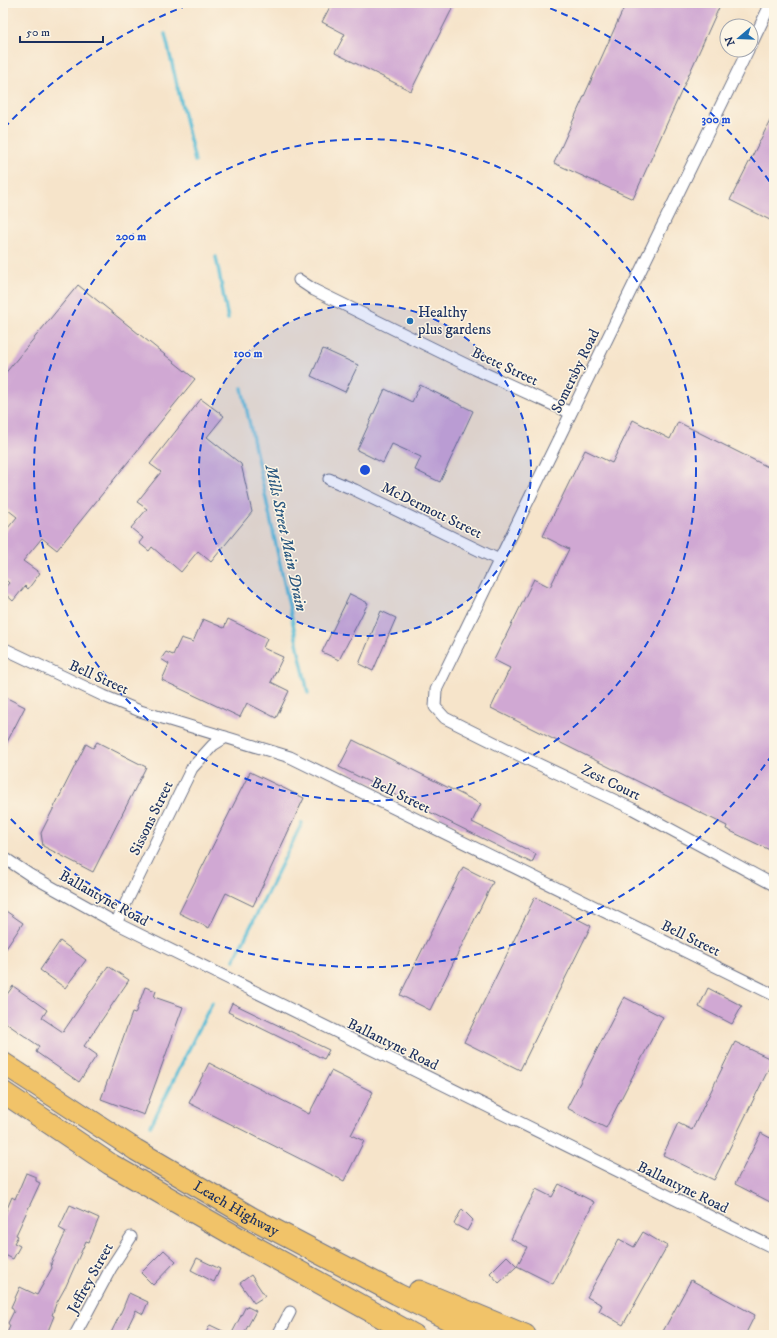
<svg xmlns="http://www.w3.org/2000/svg" width="777" height="1338" font-family="'IM FELL DW Pica',serif">
  <rect width="100%" height="100%" fill="#fcf5e5"/>
  <filter id="ink" filterUnits="userSpaceOnUse"><feTurbulence type="fractalNoise" baseFrequency=".025" numOctaves="2"/><feDisplacementMap in="SourceGraphic" scale="8" xChannelSelector="R" yChannelSelector="G"/><feConvolveMatrix kernelMatrix="1 2 1 2 8 2 1 2 1" color-interpolation-filters="sRGB"/></filter>
  <filter id="wash" filterUnits="userSpaceOnUse"><feTurbulence type="fractalNoise" baseFrequency=".012" numOctaves="4" result="noise"/><feDisplacementMap in="SourceGraphic" scale="16" xChannelSelector="R" yChannelSelector="G"/><feGaussianBlur stdDeviation="0.9" result="paint"/><feColorMatrix in="noise" values="0 0 0 0 0 0 0 0 0 0 0 0 0 0 0 0 0 1.4 0 .05"/><feComposite in="paint" operator="in"/></filter>
  <g filter="url(#wash)">
    <rect width="100%" height="100%" fill="#f6e4ca"/>
    <g fill="none" stroke-linecap="round" stroke-linejoin="round">
      <path stroke="#58bdd6" stroke-width="3.5" d="M165,34L195,161
        M216,257L228,319
        M242,388L308,693
        M234,960L302,823
        M151,1125L212,1003"/>
    </g>
    <g id="blocks">
      <path fill="#d0a8d3" d="M332,3H455L411,91L335,53L345,34L322,22Z
        M626,3H721L633,199L554,163Z
        M774,113V222L730,200Z
        M78,285L195,379L57,550L42,538L23,561L40,573L28,589L25,586L13,601L3,592V590L9,583L3,577V534L17,517L3,506V376Z
        M323,349L358,365L345,392L311,376Z
        M420,385L473,411L440,482L415,470L421,457L392,444L383,463L357,450L385,389L412,402Z
        M201,399L224,416L207,437L241,464L252,512L211,562L198,551L181,572L152,547L149,551L139,543L143,538L131,528L147,509L137,502L161,472L150,464Z
        M633,420L670,439L678,422L774,470V852L726,829L727,826L491,708L510,668L494,660L534,579L550,587L569,549L543,536L585,450L612,463Z
        M350,594L368,603L339,660L322,652Z
        M381,611L396,618L373,671L359,664Z
        M203,619L224,628L228,619L267,638L263,648L283,657L271,682L289,691L276,718L247,703L240,717L162,680L169,664L161,659L166,652L173,655L181,638L193,642Z
        M3,696L25,707L3,750Z
        M353,740L481,804L472,822L536,854L532,863L339,767Z
        M97,742L146,767L93,872L43,846L41,833L86,744L93,748Z
        M250,772L304,798L253,906L226,893L209,928L179,913Z
        M463,867L493,882L430,1010L400,995Z
        M535,897L591,926L520,1070L464,1042Z
        M3,909L23,923L3,953Z
        M60,941L86,960L65,988L40,970Z
        M108,966L129,980L84,1046L97,1055L79,1082L36,1052L39,1046L3,1021V1000L13,986L47,1010L42,1018L63,1032Z
        M145,987L156,991L154,997L183,1007L144,1115L101,1099L132,1013L135,1014Z
        M708,988L742,1006L732,1024L699,1007Z
        M624,997L663,1017L606,1128L567,1108Z
        M232,1003L329,1050L324,1059L228,1012Z
        M735,1042L773,1060L714,1180L663,1155L678,1123L692,1130Z
        M209,1063L309,1114L331,1071L373,1092L351,1135L364,1141L344,1181L189,1103Z
        M761,1133L774,1140V1204L735,1184Z
        M26,1173L36,1177V1181L40,1183L16,1235L18,1236L14,1243L20,1246L13,1259L3,1254V1218L12,1197L15,1199Z
        M559,1184L594,1202L553,1284L517,1266L527,1247L511,1239L536,1189L552,1197Z
        M70,1205L99,1218L89,1242L86,1241L66,1286L56,1304L52,1315L54,1316L48,1331L45,1335H12L7,1333L10,1326L8,1323L14,1311L11,1307L20,1287L37,1295L52,1268L51,1263L66,1232L59,1228Z
        M462,1209L473,1220L467,1231L454,1224Z
        M643,1232L667,1246L623,1325L599,1311L602,1305L587,1297L619,1239L634,1247Z
        M164,1250L176,1261L153,1285L141,1273Z
        M507,1256L517,1266L499,1283L490,1273Z
        M197,1258L220,1269L214,1282L191,1270Z
        M251,1275L265,1296L254,1303L240,1283Z
        M691,1280L755,1315L745,1335H661Z
        M129,1293L148,1302L143,1314L136,1310L124,1335H110L123,1308Z
        M246,1306L256,1311L243,1335H231Z
        M210,1325L231,1335H205Z"/>
    </g>
  </g>
  <g filter="url(#ink)">
    <use href="#blocks" fill-opacity="0" stroke="#686e84" stroke-width="1"/>
    <g fill="none" stroke-linecap="round" stroke-linejoin="round">
      <g stroke="#686e84" stroke-width="13">
        <path id="minor" d="M751,45L771,3
          M748,50L436,690L435,707L445,718L519,755L633,809L774,885
          M299,280L314,290L475,369L571,413
          M329,479L355,490L499,560
          M3,648L104,696L140,711L290,757L774,995
          M3,857L30,875L116,923L774,1248
          M116,923L192,768L213,745L226,737
          M75,1335L111,1268L131,1237
          M278,1335L290,1312"/>
      </g>
      <g stroke="#686e84" stroke-width="23">
        <g id="motorway">
          <path id="s1" d="M3,1063L136,1150L252,1218L397,1294L480,1335"/>
          <path d="M3,1092L110,1164L244,1241L414,1335"/>
          <path d="M419,1291L525,1335"/>
        </g>
      </g>
      <use href="#minor" stroke="#fff" stroke-width="11"/>
      <use href="#motorway" stroke="#f1c369" stroke-width="21"/>
    </g>
  </g>
  <circle cx="365" cy="470" r="166" fill="#1d4ed8" fill-opacity=".12"/>
  <g fill="none" stroke="#1d4ed8" stroke-width="2" stroke-dasharray="7 5">
    <circle cx="365" cy="470" r="166"/>
    <circle cx="365" cy="470" r="331"/>
    <path d="M772 755A497 497 0 0 1 4 812M4 128A497 497 0 0 1 191 4M539 4A497 497 0 0 1 772 185"/>
  </g>
  <circle fill="#1f6fb2" stroke="#fcf5e5" stroke-width="1.5" cx="410" cy="321" r="4"/>
  <g text-anchor="middle" stroke-width="3" stroke-linejoin="round" paint-order="stroke">
    <g font-size="15" fill="#1b2f5e" stroke="#fcf5e5" text-anchor="start">
      <text x="418" y="317">Healthy<tspan x="418" dy="17">plus gardens</tspan></text>
    </g>
    <g font-size="15" fill="#1b2f5e" stroke="#fcf5e5">
      <text transform="translate(505 366) rotate(25)" y="5">Beete Street</text>
      <text transform="translate(575 371) rotate(-64)" y="5">Somersby Road</text>
      <text transform="translate(432 510) rotate(26)" y="5">McDermott Street</text>
      <text transform="translate(99 677) rotate(24)" y="5">Bell Street</text>
      <text transform="translate(611 782) rotate(26)" y="5">Zest Court</text>
      <text transform="translate(401 795) rotate(26)" y="5">Bell Street</text>
      <text transform="translate(151 818) rotate(-64)" y="5">Sissons Street</text>
      <text transform="translate(104 898) rotate(29)" y="5">Ballantyne Road</text>
      <text transform="translate(691 938) rotate(26)" y="5">Bell Street</text>
      <text transform="translate(393 1044) rotate(26)" y="5">Ballantyne Road</text>
      <text transform="translate(683 1187) rotate(26)" y="5">Ballantyne Road</text>
      <text dy="5" stroke="none"><textPath href="#s1" startOffset="275">Leach Highway</textPath></text>
      <text transform="translate(90 1278) rotate(-61)" y="5">Jeffrey Street</text>
    </g>
    <g font-size="16" font-style="italic" fill="#2d5a82" stroke="#fcf5e5">
      <text transform="translate(287 538) rotate(78)" y="6">Mills Street Main Drain</text>
    </g>
  </g>
  <circle cx="365" cy="470" r="6" fill="#1d4ed8" stroke="#fcf5e5" stroke-width="2"/>
  <g font-size="12" text-anchor="middle" font-weight="bold" fill="#1d4ed8" stroke="#fcf5e5" stroke-width="3" stroke-linejoin="round" paint-order="stroke">
    <text x="716" y="123">300 m</text>
    <text x="131" y="240">200 m</text>
    <text x="248" y="357">100 m</text>
  </g>
  <rect width="777" height="1338" fill="none" stroke="#fcf5e5" stroke-width="16"/>
  <g transform="translate(739 38) rotate(251)"><circle r="19" fill="#fcf5e5" stroke="#a2a6af"/>
  <path d="M0-3L7 15L0 10L-7 15Z" fill="#1f6fb2"/>
  <text y="-6" font-size="11" font-weight="bold" text-anchor="middle" fill="#1b2f5e">N</text>
  </g>
  <path d="M20 36v6h83v-6" fill="none" stroke="#1b2f5e" stroke-width="2"/>
  <text x="26" y="36" font-size="12" fill="#1b2f5e" stroke="#fcf5e5" stroke-width="3" paint-order="stroke">50 m</text>
</svg>
